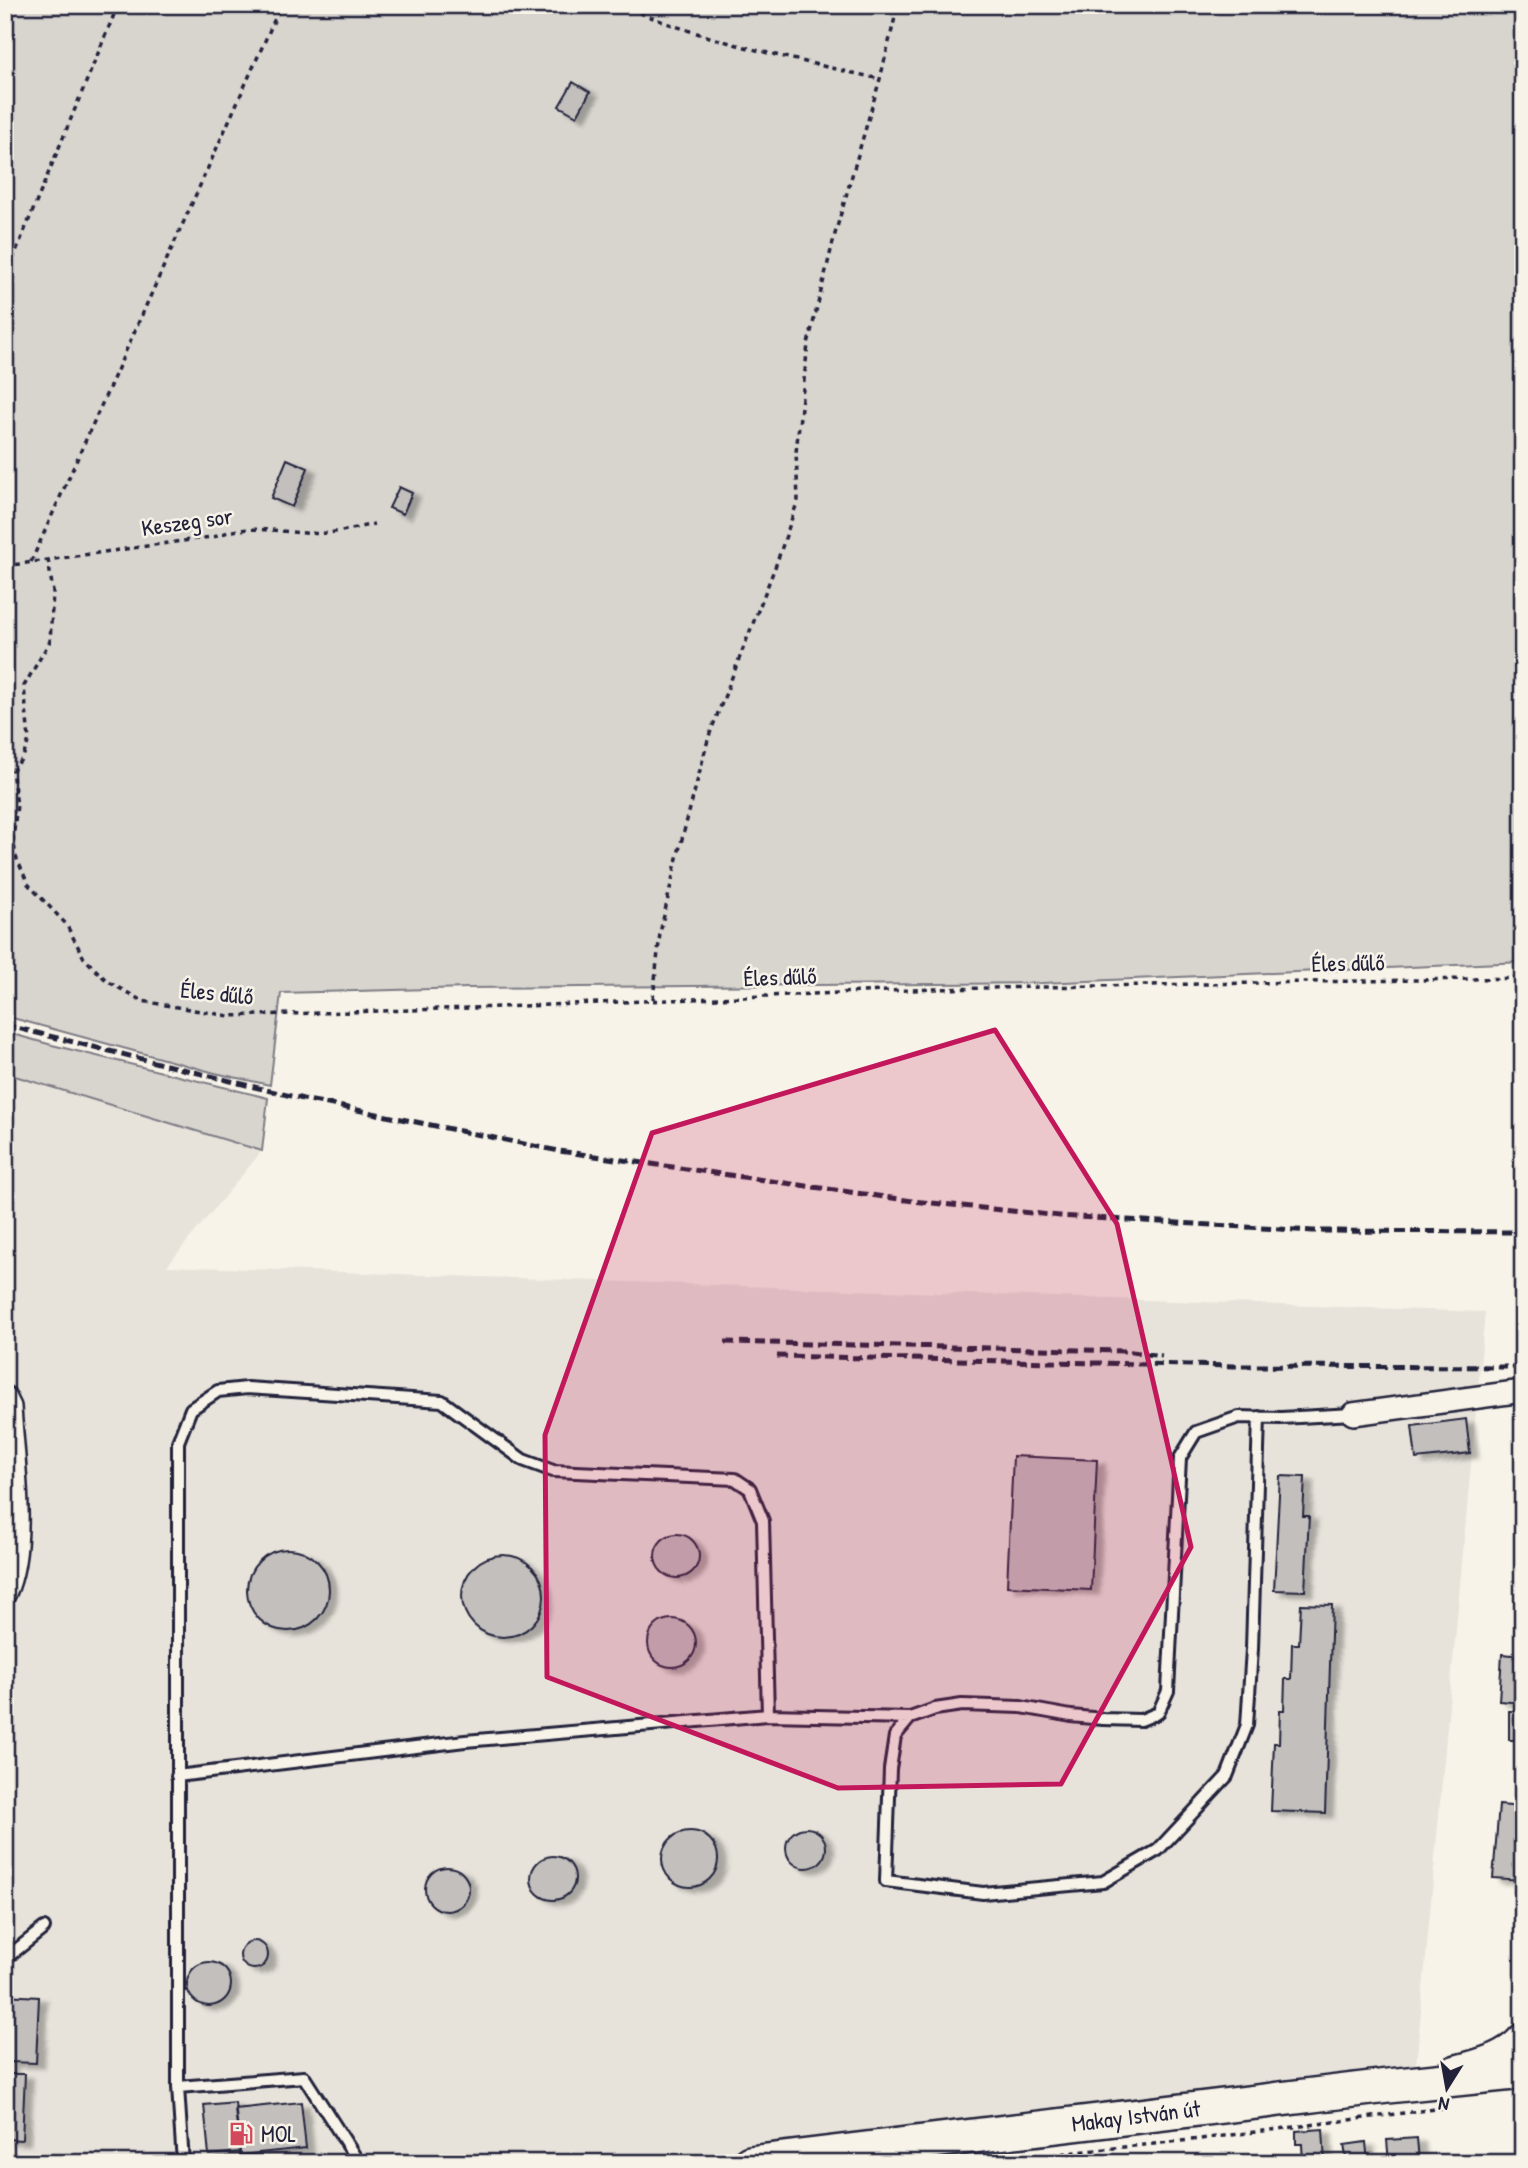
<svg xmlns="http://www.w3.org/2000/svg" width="1528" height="2168" font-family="'Patrick Hand',sans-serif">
  <defs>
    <filter id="shadow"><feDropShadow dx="8" dy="4.5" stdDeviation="2" flood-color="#0004"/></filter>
  </defs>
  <rect width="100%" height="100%" fill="#f7f3e8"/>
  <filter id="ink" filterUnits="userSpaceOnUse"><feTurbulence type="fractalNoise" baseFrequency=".0143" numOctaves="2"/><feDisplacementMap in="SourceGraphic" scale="14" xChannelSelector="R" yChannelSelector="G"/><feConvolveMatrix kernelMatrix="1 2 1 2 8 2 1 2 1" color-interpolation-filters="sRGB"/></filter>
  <g filter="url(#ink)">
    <path fill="#e7e3db" d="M5,1073L262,1151L167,1266L1485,1312L1416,2066L833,2163H5Z"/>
    <path fill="#d8d5cf" stroke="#7d7c85" stroke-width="2" d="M5,5H1523V962L1042,983L469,988L281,993L270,1085L215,1073L5,1016Z
      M5,1032L52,1045L268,1098L262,1151L5,1073Z"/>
    <path fill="#c2bfbd" stroke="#22223b" stroke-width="2" filter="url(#shadow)" d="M573,82L590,92L577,116L559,106Z
      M287,459L308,468L292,507L271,498Z
      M399,487L412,493L403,514L389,508Z
      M1466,1419L1470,1453L1416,1459L1412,1426Z
      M1013,1456L1097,1460L1091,1590L1007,1586Z
      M1280,1476L1305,1477L1303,1516H1309L1305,1591L1274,1590Z
      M655 1556a22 22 0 1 1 44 0a22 22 0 1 1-44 0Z
      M247 1590a41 41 0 1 1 82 0a41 41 0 1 1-82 0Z
      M462 1596a41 41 0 1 1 82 0a41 41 0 1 1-82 0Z
      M1301,1604L1332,1605L1325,1813L1271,1811L1274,1743H1279L1280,1710H1284L1285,1679H1291L1292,1644H1299Z
      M648 1643a24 24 0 1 1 48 0a24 24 0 1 1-48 0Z
      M1502,1654L1523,1656V1703L1499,1701Z
      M1509,1711H1523V1740H1509Z
      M1499,1805L1523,1807V1880L1493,1878Z
      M786 1848a20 20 0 1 1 40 0a20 20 0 1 1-40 0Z
      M662 1859a28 28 0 1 1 56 0a28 28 0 1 1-56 0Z
      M531 1878a22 22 0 1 1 44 0a22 22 0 1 1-44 0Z
      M425 1889a22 22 0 1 1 44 0a22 22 0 1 1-44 0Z
      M240 1955a14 14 0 1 1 28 0a14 14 0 1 1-28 0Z
      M187 1984a22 22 0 1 1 44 0a22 22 0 1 1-44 0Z
      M5,1995L39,1997L36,2063L9,2062V2074H25L22,2140L5,2139Z
      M235,2102L240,2152L209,2155L204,2105Z
      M301,2102L306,2148L240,2155L235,2109Z
      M1323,2129L1325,2163H1303L1302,2144H1296V2131Z
      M1417,2138L1419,2161L1389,2163L1387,2140Z
      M1366,2142L1368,2163H1347L1344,2145Z
      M1089,2158L1090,2163H1062L1061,2161Z"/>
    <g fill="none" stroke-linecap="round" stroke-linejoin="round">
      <g stroke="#22223b" stroke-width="16">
        <path id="service" d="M910,1718L895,1736L890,1769L886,1881L983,1893L1103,1882L1158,1850L1227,1776L1247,1725L1252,1649L1259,1417
          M177,1776L465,1741L768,1715
          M5,1959L44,1928
          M178,2087L304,2077L359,2163
          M183,2163L178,2087V1442L191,1409L218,1391L247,1388L442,1401L523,1460L553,1471L735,1479L750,1489L763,1521L768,1715L910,1718L935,1709L962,1705L1021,1707L1071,1716L1103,1719L1141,1720L1158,1713L1168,1691L1180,1458L1196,1432L1239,1417L1281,1418L1353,1414"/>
      </g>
      <g stroke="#22223b" stroke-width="26">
        <path id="minor" d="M5,1397L10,1407C13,1459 27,1546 5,1593
          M1353,1414L1523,1391"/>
      </g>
      <g stroke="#22223b" stroke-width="35">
        <path id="secondary" d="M1455,2071C1479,2065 1507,2058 1523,2039"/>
      </g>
      <g stroke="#22223b" stroke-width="38">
        <path id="primary" d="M750,2163L1388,2086L1523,2072"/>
      </g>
      <path stroke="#22223b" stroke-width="3.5" stroke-dasharray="5 5" stroke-linecap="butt" d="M621,5C704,41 792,59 880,79
        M5,278L118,5
        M48,559L53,592L50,641L24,686L29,740L23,757L12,771L17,805L13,838L16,857L28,884L66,924L84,958L107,981L142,1001L229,1016L500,1007L935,989L1523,978
        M31,562L281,5
        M5,566L218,536C248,521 293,536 326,533C342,532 359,527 374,524
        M653,999L660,933L677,858L709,736L777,562L798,500L796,452L808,344L835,234L880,79L898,5
        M992,2161L1200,2139L1443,2108"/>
      <use href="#service" stroke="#f7f3e8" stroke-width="10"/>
      <use href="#minor" stroke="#f7f3e8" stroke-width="21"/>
      <use href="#secondary" stroke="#f7f3e8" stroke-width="30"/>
      <use href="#primary" stroke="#f7f3e8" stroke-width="33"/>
      <path stroke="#22223b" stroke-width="5" stroke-dasharray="10 5" stroke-linecap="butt" d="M5,1025L303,1099L559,1151L913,1201L1060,1216L1313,1231L1523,1232
        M725,1342L1125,1351L1162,1356
        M777,1356L1234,1366L1523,1367"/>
    </g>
  </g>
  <path fill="#c2185b" fill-opacity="0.2" stroke="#c2185b" stroke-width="5" stroke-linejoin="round" d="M995,1030L1117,1224L1191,1547L1061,1784L838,1788L547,1677L545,1435L652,1133Z"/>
  <defs>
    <g id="fuel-bare" transform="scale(1.89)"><path d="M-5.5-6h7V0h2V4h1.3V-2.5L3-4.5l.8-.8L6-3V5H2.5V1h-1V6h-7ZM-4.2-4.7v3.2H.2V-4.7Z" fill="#d1495b" stroke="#f7f3e8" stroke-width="2.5" paint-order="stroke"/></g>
  </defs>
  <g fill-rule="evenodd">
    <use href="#fuel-bare" x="241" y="2134"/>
  </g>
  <g text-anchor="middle" stroke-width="5" stroke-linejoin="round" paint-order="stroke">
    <g font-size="23" fill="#22223b" stroke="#f7f3e8">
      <text transform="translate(187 522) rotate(-8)" y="8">Keszeg sor</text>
      <text transform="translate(1348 963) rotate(-1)" y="8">Éles dűlő</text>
      <text transform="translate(780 977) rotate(-2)" y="8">Éles dűlő</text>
      <text transform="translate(217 993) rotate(6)" y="8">Éles dűlő</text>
      <text transform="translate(1136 2116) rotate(-7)" y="8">Makay István út</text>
    </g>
    <g font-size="23" fill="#22223b" stroke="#f7f3e8" text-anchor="start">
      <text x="261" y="2142">MOL</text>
    </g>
  </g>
  <rect width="1528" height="2168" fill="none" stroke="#f7f3e8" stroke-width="28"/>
  <rect x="14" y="14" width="1500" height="2140" fill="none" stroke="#22223b" stroke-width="2.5" filter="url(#ink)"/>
  <g transform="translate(1447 2088) rotate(191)" stroke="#f7f3e8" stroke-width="5" paint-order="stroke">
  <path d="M0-5L12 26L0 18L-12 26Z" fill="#22223b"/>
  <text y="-10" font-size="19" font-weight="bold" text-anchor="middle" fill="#22223b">N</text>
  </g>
</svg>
